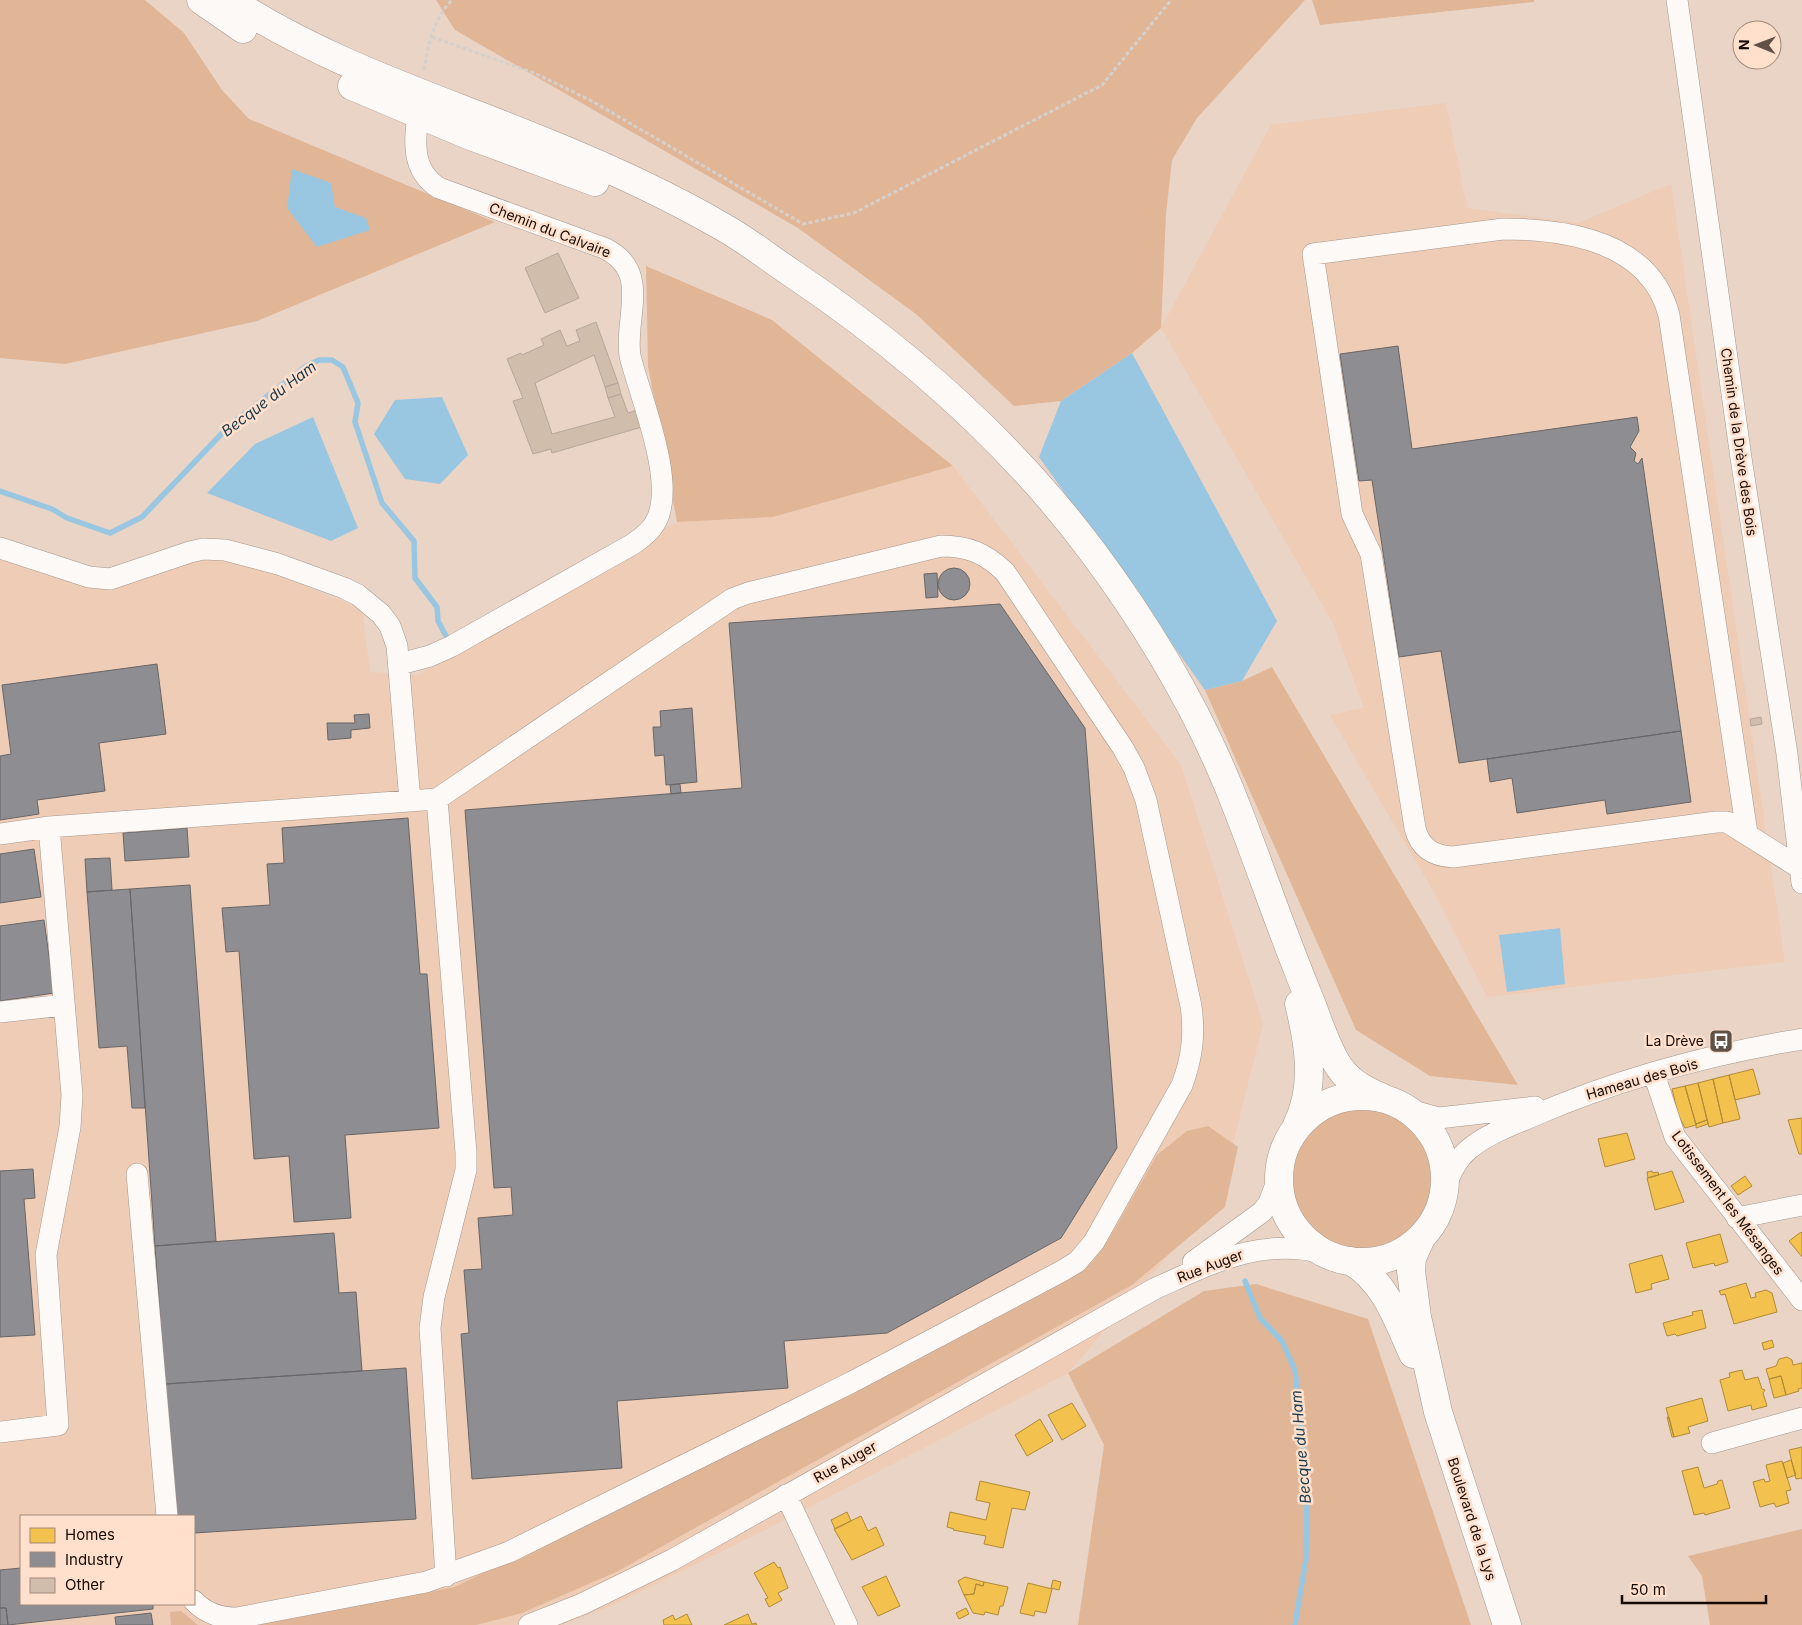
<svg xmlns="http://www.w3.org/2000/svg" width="1802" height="1625" font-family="Inter,sans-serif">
  <rect width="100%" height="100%" fill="#e9d4c6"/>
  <path fill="#eeccb5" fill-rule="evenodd" d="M1446,103L1467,208L1578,223L1671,184L1785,962L1487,997L1436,896L1330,715L1364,708L1333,623L1161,328L1271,125Z
    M953,466L1181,765L1263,1024L1220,1195L1068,1373L767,1529L610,1606L562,1625H0V557L84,582L204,555L254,566L362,609L370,672L418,675L677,522L773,517ZM21,1516H194V1604H21Z"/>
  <path fill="#e1b697" d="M0,0H145L184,33L222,90L249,119L495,222L257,321L65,364L0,358Z
    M436,0H1305L1197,118L1172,160L1166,214L1161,328L1132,353L1061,401L1014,406L916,314L798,228L455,30Z
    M1312,0H1534V2L1320,25Z
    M646,266L772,320L953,466L773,517L677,522L648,366Z
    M1272,667L1518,1085L1430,1076L1356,1030L1205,690L1242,681Z
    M1291 1180a71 71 0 1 1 142 0a71 71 0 1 1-142 0Z
    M1208,1126L1238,1147L1225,1207L1132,1285L616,1572L522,1613L476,1625H257L455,1587L1043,1291L1092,1262L1107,1242L1157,1155L1187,1131Z
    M1256,1284L1368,1319L1471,1625H1078L1104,1445L1068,1373L1204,1291Z
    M1802,1529V1625H1710L1702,1576L1688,1556Z
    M181,1611L198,1625H171L170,1612Z"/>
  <path fill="#99c7e1" d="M292,169L331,183L335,207L366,218L370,230L317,247L287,208Z
    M1132,353L1277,621L1242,681L1205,690L1039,457L1061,401Z
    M442,397L468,455L440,484L405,479L374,434L395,400Z
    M313,417L358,528L331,541L207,493L255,444Z
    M1560,928L1565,984L1507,992L1499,935Z"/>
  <path fill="#f2c14e" stroke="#b08a38" d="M1753,1069L1760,1094L1735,1100L1729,1075Z
    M1729,1075L1740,1119L1723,1123L1713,1079Z
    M1713,1079L1723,1123L1709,1127L1698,1083Z
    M1698,1083L1707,1120L1696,1124L1685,1086Z
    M1685,1086L1696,1125L1685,1128L1678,1114L1672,1089Z
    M1802,1118V1154H1799L1788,1120Z
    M1707,1120L1708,1124L1696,1128V1124Z
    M1627,1133L1635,1159L1605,1167L1598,1139Z
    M1652,1171L1653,1173L1658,1172L1659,1175L1648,1178L1647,1172Z
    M1672,1171L1684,1202L1655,1210L1647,1178Z
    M1745,1176L1752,1186L1738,1195L1731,1186Z
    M1801,1232L1802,1233V1257L1789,1241Z
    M1720,1234L1728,1262L1715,1266L1714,1263L1693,1268L1686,1243Z
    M1662,1255L1669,1279L1651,1284L1652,1289L1636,1293L1629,1264Z
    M1746,1283L1751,1298L1756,1297L1755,1293L1766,1290L1772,1293L1777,1312L1734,1324L1725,1294L1721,1295L1719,1291Z
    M1702,1310L1706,1328L1677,1336L1675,1334L1667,1336L1663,1323L1693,1315L1692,1312Z
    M1772,1340L1774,1347L1764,1350L1762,1343Z
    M1787,1357L1792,1360L1793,1365L1802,1363V1388L1798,1389L1799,1391L1786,1395L1781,1376L1769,1379L1766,1369L1776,1366L1779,1359Z
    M1742,1370L1745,1380L1758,1377L1762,1389L1765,1390L1763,1393L1767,1406L1752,1410L1751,1405L1728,1411L1720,1380L1730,1377L1729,1373Z
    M1781,1376L1786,1395L1774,1398L1769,1379Z
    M1702,1398L1708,1421L1688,1427L1690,1433L1674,1437L1666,1408Z
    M1072,1403L1086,1426L1062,1440L1048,1415Z
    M1667,1417H1669L1674,1437H1672Z
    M1040,1419L1053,1441L1027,1456L1015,1435Z
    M1802,1447V1478L1796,1479L1789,1450Z
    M1791,1460L1796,1475L1787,1478L1783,1463Z
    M1782,1461L1791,1490L1786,1491L1789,1503L1776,1507L1774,1503L1760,1507L1753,1482L1764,1479L1765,1482L1770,1481L1766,1465Z
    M1698,1467L1704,1488L1717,1484L1718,1481L1722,1480L1730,1508L1705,1515L1704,1513L1694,1515L1682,1471Z
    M980,1481L1030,1492L1025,1510L1012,1508L1003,1548L984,1544L986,1536L953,1530L954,1529L947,1527L950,1512L986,1520L990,1503L976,1500Z
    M847,1512L851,1521L835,1529L831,1520Z
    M861,1516L868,1531L876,1527L884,1545L852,1560L834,1529Z
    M774,1562L778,1568L780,1567L788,1588L778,1593L782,1600L769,1607L765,1599L768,1598L754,1573Z
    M886,1576L900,1606L878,1616L862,1587Z
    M965,1577L984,1582L983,1586L976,1584L974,1594L964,1595L958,1581Z
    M1053,1580L1061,1582L1059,1590L1051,1588Z
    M984,1582L1008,1587L1003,1606H1000L998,1615L985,1612L984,1615L973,1613L964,1595L974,1594L976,1584L983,1586Z
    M1028,1583L1052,1589L1046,1613L1035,1611L1034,1616L1020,1613Z
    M966,1608L969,1614L959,1619L956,1613Z
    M687,1614L692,1625H664L663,1620L673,1615L675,1620Z
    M748,1614L752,1624L756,1623L757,1625H724Z"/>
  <path fill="#8d8d92" stroke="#696667" d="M1398,346L1412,449L1637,417L1639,431L1630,447L1636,453L1634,461L1638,464L1642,458L1681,731L1459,763L1441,651L1399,657L1372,480L1359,481L1340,354Z
    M938 584a16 16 0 1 1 32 0a16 16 0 1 1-32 0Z
    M937,573L938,597L926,598L924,574Z
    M1000,604L1085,728L1117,1148L1061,1238L887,1333L784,1341L788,1388L617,1401L622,1468L472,1479L461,1334L469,1333L464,1270L482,1269L478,1218L513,1215L511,1187L494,1188L465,810L742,788L729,623Z
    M157,664L166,734L99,743L105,791L37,800L39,814L0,820V756L11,754L2,685Z
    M692,708L697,782L666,785L664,755L655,756L653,727H661L660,711Z
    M369,714L370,728L351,730V738L328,740L327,723H355L354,715Z
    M1681,731L1691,802L1607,814L1605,800L1517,813L1512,778L1490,782L1487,759Z
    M680,784L681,793L671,794L670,785Z
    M408,818L420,974H427L439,1128L345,1135L351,1218L294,1222L289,1156L254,1159L239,951L226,952L222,908L270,905L267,864L284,863L282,828Z
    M187,828L189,857L125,861L123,833Z
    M34,849L41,897L0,903V854Z
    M110,858L112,890L87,892L85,859Z
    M190,885L216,1241L155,1246L130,889Z
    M130,889L145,1108H132L127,1046L99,1048L87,892Z
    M44,920L54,993L0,1001V926Z
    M33,1169L35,1198L24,1199L35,1335L0,1337V1171Z
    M334,1233L339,1293L356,1292L362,1371L165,1384L155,1246Z
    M406,1368L416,1519L194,1533V1516H174L165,1384Z
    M21,1568V1604H153V1609L8,1625L6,1608H0V1570Z
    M0,1608H6L8,1625H0Z
    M151,1613L153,1625H116L115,1617Z"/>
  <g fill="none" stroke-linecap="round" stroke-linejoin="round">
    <path stroke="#99c7e1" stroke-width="5.5" d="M0,491L52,509L67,518L110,533L142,517L230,425L308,365L319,360H332L343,367L358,403L355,422L382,503L414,541L415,578L437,607L438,621L446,636
      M1245,1281L1260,1318L1282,1341L1295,1370L1307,1480L1306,1559L1295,1625"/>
  </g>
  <path fill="#d0bdac" stroke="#b5a79b" d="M558,253L579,298L545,313L525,268Z
    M596,322L618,383L605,387L594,355L535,383L552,434L615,417L608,398L621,394L628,413L637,410L642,427L552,453L551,449L533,454L513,401L523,398L507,359L521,353L522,355L544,345L541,339L560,330L567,346L580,341L576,330Z
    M618,383L621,394L608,398L605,387Z
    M1761,717L1762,724L1751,726L1750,719Z"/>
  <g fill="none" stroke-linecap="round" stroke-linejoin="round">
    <g stroke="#a7978c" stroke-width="22">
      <path id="minor" d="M1677,0L1741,458L1787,754L1802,883
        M0,548L89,577L110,579L190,552L203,549L225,550L278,564L344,588L358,595L381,614L390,626L397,646L410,801
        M400,664L430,656L452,646L633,544C641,538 650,532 655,523C678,485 640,397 630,356C624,317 652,271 604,248L439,188C407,168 416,132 420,100
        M1747,833L1669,315C1650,242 1568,229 1503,229L1313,254L1352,514L1371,554L1415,828C1420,848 1433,856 1453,857L1716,822H1727L1800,868
        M0,834L49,827L437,799L466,1153V1170L434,1297L430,1328L446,1576
        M0,1012L64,1005
        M1654,1074L1675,1137L1802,1300
        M1410,1110L1439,1118L1535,1107
        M137,1174L167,1516
        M1445,1187C1451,1172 1457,1159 1469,1149C1487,1134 1512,1125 1533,1116C1618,1079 1711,1054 1802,1039
        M1737,1218L1802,1205
        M1193,1262L1262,1212L1269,1203L1279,1176
        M0,1432L58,1425L46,1255L70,1127L72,1095L49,827
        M1712,1443L1802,1418
        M786,1495L847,1625
        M194,1601C206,1614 221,1618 237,1618L426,1582L509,1552L852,1382L1062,1271L1077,1262L1094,1242L1182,1085C1192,1058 1195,1035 1191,1006L1146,800L1134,768L1123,748L1005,572C985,553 968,546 941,546L748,593L732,599L437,799
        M529,1625L582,1604L672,1560L1156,1288C1213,1263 1260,1237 1324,1253"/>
    </g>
    <g stroke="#a7978c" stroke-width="29">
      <path id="major" d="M201,0L243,29
        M230,0C329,65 442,99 550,144C609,168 668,195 723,227C748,241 769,258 793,274C906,350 1009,440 1092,551C1151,630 1204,720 1239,813C1263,875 1284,938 1310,1000C1318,1021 1325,1043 1336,1062C1346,1080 1363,1090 1381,1097
        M352,86L468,135L595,182
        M1279 1179a83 83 0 1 1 166 0a83 83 0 1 1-166 0Z
        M1297,1125C1316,1087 1309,1044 1299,1004
        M1421,1238L1412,1258L1411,1271L1417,1317L1438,1412L1507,1625
        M1351,1261C1385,1281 1397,1319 1413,1354"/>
    </g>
    <path stroke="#d6d0cc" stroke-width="3" stroke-dasharray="4 2.5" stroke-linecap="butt" d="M432,37L534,73L590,100L803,224L854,213L1102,85L1171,0
      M424,70C428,46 434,17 452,0"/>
    <use href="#minor" stroke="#fcf9f6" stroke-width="21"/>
    <use href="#major" stroke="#fcf9f6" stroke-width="28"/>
  </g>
  <defs>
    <g id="bus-square" transform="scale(1.25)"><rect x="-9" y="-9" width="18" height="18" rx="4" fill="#605147" stroke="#ffe0cc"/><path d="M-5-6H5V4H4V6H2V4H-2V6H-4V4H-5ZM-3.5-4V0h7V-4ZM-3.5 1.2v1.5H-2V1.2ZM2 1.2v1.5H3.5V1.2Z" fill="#fff"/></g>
  </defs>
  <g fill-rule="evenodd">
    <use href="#bus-square" x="1721" y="1041"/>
  </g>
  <g text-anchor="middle" stroke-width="5" stroke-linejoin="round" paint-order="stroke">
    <g font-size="14" fill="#160a03" stroke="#ffe0cc">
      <text transform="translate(550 230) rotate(21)" y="5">Chemin du Calvaire</text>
      <text transform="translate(1739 442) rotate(82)" y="5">Chemin de la Drève des Bois</text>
      <text transform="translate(1642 1079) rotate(-16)" y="5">Hameau des Bois</text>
      <text transform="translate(1728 1203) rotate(53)" y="5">Lotissement les Mésanges</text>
      <text transform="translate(1210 1266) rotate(-21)" y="5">Rue Auger</text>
      <text transform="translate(845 1462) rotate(-29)" y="5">Rue Auger</text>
      <text transform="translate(1472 1519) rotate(72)" y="5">Boulevard de la Lys</text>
    </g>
    <g font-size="14" fill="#160a03" stroke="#ffe0cc" text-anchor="end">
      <text x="1704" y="1046">La Drève</text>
    </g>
    <g font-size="15" font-style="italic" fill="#17384b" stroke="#ffe0cc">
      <text transform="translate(269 399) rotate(-37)" y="5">Becque du Ham</text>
      <text transform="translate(1301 1447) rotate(-95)" y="5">Becque du Ham</text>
    </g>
  </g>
  <rect x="20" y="1515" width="175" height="90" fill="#ffe0cc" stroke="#a28a7c"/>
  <rect x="30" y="1528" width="25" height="15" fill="#f2c14e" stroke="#a28a7c"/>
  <text x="65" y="1540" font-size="15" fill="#160a03">Homes</text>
  <rect x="30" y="1552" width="25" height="15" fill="#8d8d92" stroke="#a28a7c"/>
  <text x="65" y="1565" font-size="15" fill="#160a03">Industry</text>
  <rect x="30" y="1578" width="25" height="15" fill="#d0bdac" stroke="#a28a7c"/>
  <text x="65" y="1590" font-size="15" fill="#160a03">Other</text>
  <g transform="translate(1757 45) rotate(271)"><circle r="24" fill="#ffe0cc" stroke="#a28a7c"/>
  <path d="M0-4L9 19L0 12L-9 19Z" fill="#605147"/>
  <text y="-8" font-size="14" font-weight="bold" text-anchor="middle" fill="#160a03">N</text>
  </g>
  <path d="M1622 1595v8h144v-8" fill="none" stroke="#160a03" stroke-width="2.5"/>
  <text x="1630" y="1595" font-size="15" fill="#160a03" stroke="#ffe0cc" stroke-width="4" paint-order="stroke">50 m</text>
</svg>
